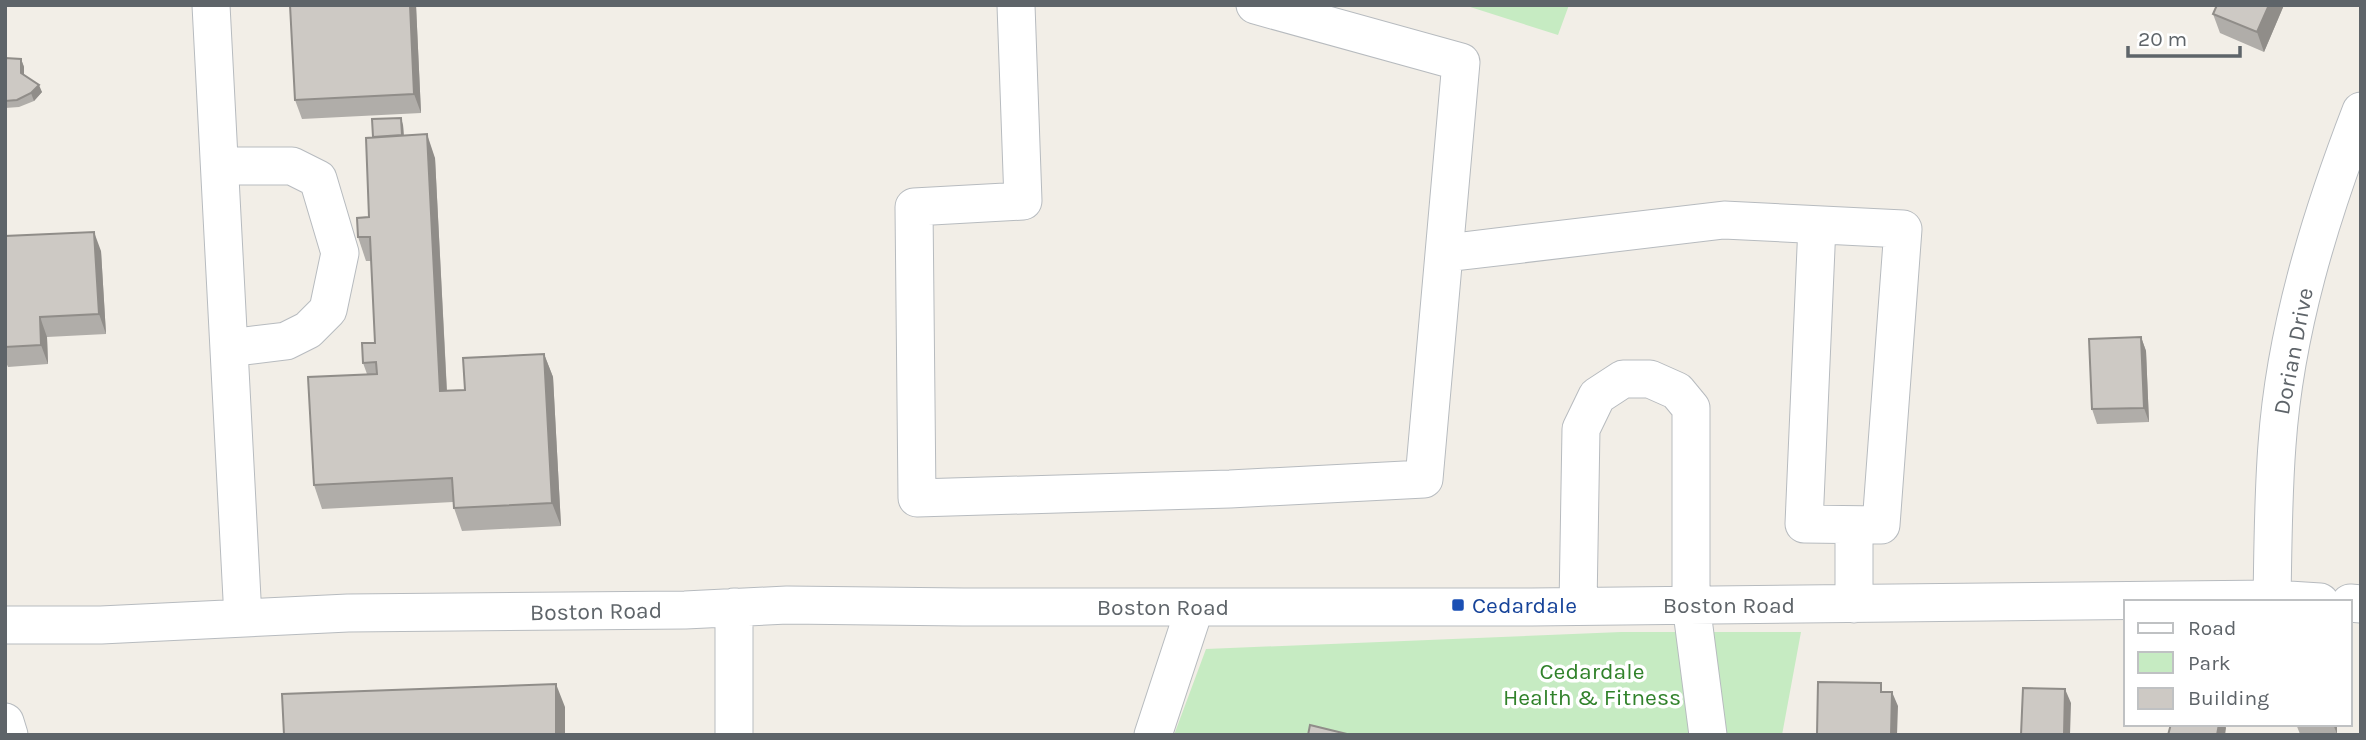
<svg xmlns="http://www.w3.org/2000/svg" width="2366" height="740" font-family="Karla,sans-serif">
  <rect width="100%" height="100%" fill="#f2eee7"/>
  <path fill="#c6ebc2" d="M1464,5H1569L1558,35Z
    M1621,632H1801L1782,735H1174L1206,649Z"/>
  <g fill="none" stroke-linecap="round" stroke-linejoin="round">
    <g stroke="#b7bbbf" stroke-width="39">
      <path id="minor" d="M211,5L243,618
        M1016,5L1023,201L914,207L917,498L1230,489L1424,479L1461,62L1255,5
        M220,166H292L318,179L340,253L328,310L308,330L286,341L229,348
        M1446,253L1724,220L1903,229L1881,525L1804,524L1817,225
        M1854,525V604
        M2272,599C2273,548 2273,496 2277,445C2285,331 2320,217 2361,111
        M2350,603L2361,604
        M1578,606L1581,429L1597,396L1623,379H1650L1677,391L1691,408V604L1708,735
        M734,607V735
        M5,625H101L348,613L685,610L787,605L963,607H1532L2272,599L2320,602
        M5,722L9,735
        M1153,735L1195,607"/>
    </g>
    <use href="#minor" stroke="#fff" stroke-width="37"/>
  </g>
  <path fill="#b0ada9" d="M290,5H416L421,113L302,119L295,100Z
    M2214,5H2284L2264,52L2220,33L2213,14L2216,6Z
    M5,58L21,59L24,67V75L42,92L34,101L19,107L5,108Z
    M403,125L404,135L435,158L447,391L465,390L544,354L553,377L561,526L462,531L454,508L453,502L322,509L314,485L367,374L363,363L375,343L371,261H366L358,237L369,217L373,137Z
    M5,236L101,251L106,334L47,337L48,364L8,367L5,360Z
    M2141,337L2146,351L2149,422L2097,424L2092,409Z
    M2296,724H2337V734H2300Z"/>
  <path fill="#908d89" d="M410,5H416L421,113L414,94Z
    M2269,5H2284L2264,52L2257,32Z
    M21,59L24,67V81L21,73Z
    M39,85L42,92L34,101L31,93Z
    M401,118L403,125L404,142L402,135Z
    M427,134L435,158L448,415L440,391Z
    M94,232L101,251L106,334L99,314Z
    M40,317L47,337L48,364L41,345Z
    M2141,337L2146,351L2149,422L2144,408Z
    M544,354L553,377L561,526L552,503Z
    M556,684L565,707V735H556Z
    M2065,689L2071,703L2070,735H2064Z
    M1892,692L1898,706L1897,735H1891Z
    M2219,724H2225L2226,728L2225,735H2217Z
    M2333,724H2337V734Z"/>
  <path fill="#cdc9c4" stroke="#908d89" stroke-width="2" d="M290,5H410L414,94L295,100Z
    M2217,5H2269L2257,32L2213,14Z
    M5,58L21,59V73L39,85L31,93L17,100L5,101Z
    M401,118L402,135L373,137L372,119Z
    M427,134L440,391L465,390L463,358L544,354L552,503L454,508L452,478L314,485L308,377L377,374L376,362L363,363L362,343H375L370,237H358L357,218L369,217L366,138Z
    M94,232L99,314L40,317L41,345L5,347V236Z
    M2141,337L2144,408L2092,409L2089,339Z
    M1818,682L1881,683V692H1892L1891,735H1817Z
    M556,684V735H284L282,694Z
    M2023,688L2065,689L2064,735H2021Z
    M2171,724H2219L2217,735H2168Z
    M1310,725L1351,735H1308Z"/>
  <rect fill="#1a4fb4" stroke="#fff" stroke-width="2.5" x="1451" y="598" width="14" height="14" rx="3.5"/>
  <g text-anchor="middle" stroke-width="7" stroke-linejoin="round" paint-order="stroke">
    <g font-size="23" fill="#5e6469" stroke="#fff">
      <text transform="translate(2293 351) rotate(-79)" y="8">Dorian Drive</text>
      <text x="1729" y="613">Boston Road</text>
      <text x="1163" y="615">Boston Road</text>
      <text transform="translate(596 611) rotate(-1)" y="8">Boston Road</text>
    </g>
    <g font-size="23" fill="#164399" stroke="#fff" text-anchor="start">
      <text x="1472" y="613">Cedardale</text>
    </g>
    <g font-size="23" fill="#31822b" stroke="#fff">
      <text x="1592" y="679">Cedardale<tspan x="1592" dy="26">Health &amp; Fitness</tspan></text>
    </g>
  </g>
  <rect width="2366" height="740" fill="none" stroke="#5e6469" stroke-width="14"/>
  <rect x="2124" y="600" width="228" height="126" fill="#ffffff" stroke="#bfc1c3" stroke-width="2"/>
  <rect x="2138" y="623" width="35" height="10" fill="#ffffff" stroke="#bfc1c3" stroke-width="2"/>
  <text x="2188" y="635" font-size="21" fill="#5e6469">Road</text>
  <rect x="2138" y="652" width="35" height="21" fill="#c6ebc2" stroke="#bfc1c3" stroke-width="2"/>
  <text x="2188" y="670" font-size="21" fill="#5e6469">Park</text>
  <rect x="2138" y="688" width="35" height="21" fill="#cdc9c4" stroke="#bfc1c3" stroke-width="2"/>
  <text x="2188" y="705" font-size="21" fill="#5e6469">Building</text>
  <path d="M2128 46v10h112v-10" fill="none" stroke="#5e6469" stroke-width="3.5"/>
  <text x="2138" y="46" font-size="21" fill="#5e6469" stroke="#ffffff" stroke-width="5" paint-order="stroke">20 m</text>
</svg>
